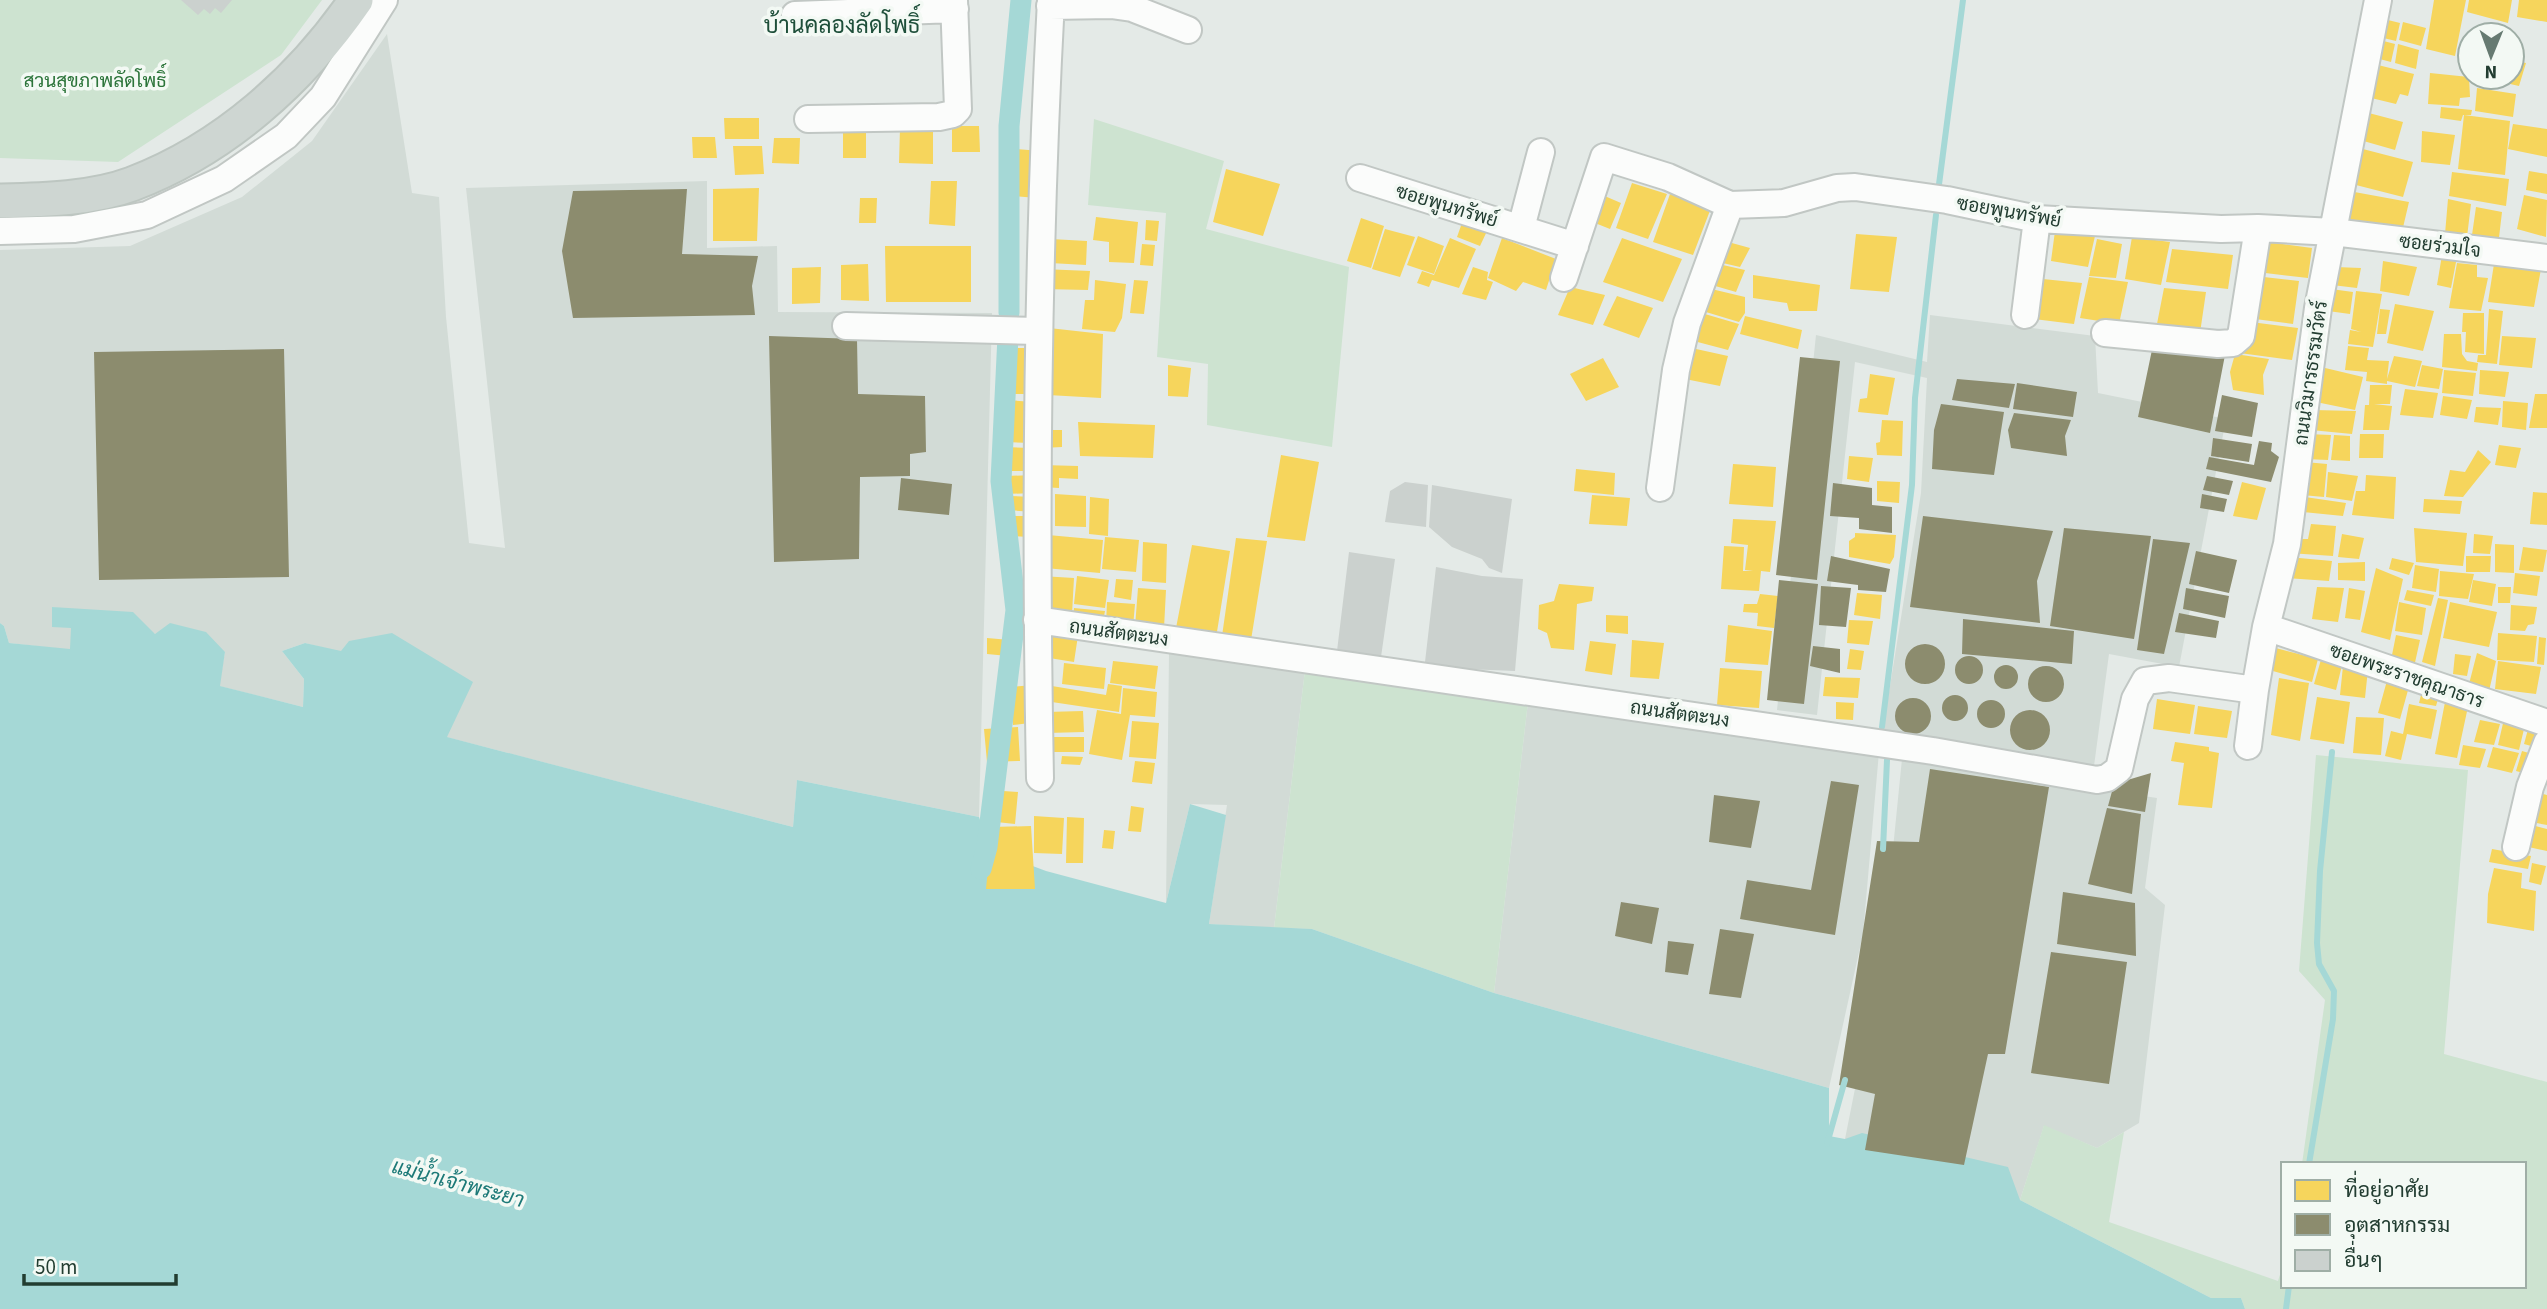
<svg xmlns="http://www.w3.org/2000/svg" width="2547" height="1309" font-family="'Source Sans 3',Sarabun,sans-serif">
  <rect width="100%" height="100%" fill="#e4eae7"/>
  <path fill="#d2dbd6" d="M387,34L412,193L439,197L446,317L469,543L505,548L466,188L707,181V248L777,246L778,312L992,313L979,817L797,780L793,827L446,737L341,652L305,643L282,651L304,679L303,707L219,686L225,652L52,607V627H71V650L9,643L4,626L0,623V250L130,246L242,197L312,141Z
    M1930,315L2095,336L2098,393L2226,419L2179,667L2109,654L2094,766L1882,736L1921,493L1927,378L1855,362L1817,715L1777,710L1816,335L1927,362Z
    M1169,654L1305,670L1274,928L1209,924L1227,805L1190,804L1166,903Z
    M1528,702L1879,752L1863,934L1829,1088L1494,993Z
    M1902,759L2157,798L2145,888L2165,905L2139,1123L2097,1148L2044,1126L2020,1200L1845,1139L1883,948Z"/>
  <path fill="#cde3d0" d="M0,0H322L281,55L118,162L0,158Z
    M1094,119L1224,161L1206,229L1349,267L1332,447L1207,425L1208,364L1157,357L1166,213L1088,205Z
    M1305,670L1528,702L1494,993L1312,929L1274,928Z
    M2316,755L2468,770L2444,1054L2547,1082V1309H2245L2241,1298H2211L2020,1200L2044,1125L2097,1148L2124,1132L2109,1222L2278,1281L2283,1265V1286H2524V1164H2302L2325,1000L2299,971Z"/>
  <path fill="#a5d8d6" d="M52,607L133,612L155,634L170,623L206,632L225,652L220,686L303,707L304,679L282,651L305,643L341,651L349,641L392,633L473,682L447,737L793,827L797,780L979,817L990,850L1046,871L1166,903L1190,804L1226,815L1209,924L1312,929L1494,993L1829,1088V1136L1845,1139L1862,1133L2008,1167L2020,1200L2211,1298H2241L2245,1309H0V623L4,626L9,643L70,649L71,628L52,627Z"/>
  <path fill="#f6d55c" d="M2434,0H2466L2455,56L2426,49Z
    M2469,0H2512L2508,23L2467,12Z
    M2519,0H2547V22L2517,17Z
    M2380,18L2400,23L2396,41L2375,36Z
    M2403,22L2426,28L2421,46L2399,40Z
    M2376,39L2395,44L2391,62L2372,57Z
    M2398,44L2419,50L2416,69L2395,63Z
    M2512,60L2526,63L2519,86L2484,78L2512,77Z
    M2374,64L2414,74L2408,96L2400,94L2396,104L2367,97Z
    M2430,73L2469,77L2470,97L2460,98L2459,106L2428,104Z
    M2477,88L2516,94L2513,117L2475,111Z
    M2441,107L2472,110L2471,115H2463L2461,121L2440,118Z
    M2365,112L2403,122L2395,150L2360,140Z
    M2464,115L2510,121L2505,175L2458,169Z
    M724,118H759V139H725Z
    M2513,124L2547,129V157L2508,149Z
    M952,126H979L980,152H952Z
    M900,128L933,129V164L899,163Z
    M2422,131L2455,135L2450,165L2421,162Z
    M843,133H866V158H843Z
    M692,137H715L717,158H693Z
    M774,138H800L799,164L772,163Z
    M733,146H762L764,174L735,175Z
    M2359,148L2413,162L2403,197L2352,184Z
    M1016,149L1041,151L1037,198L1012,196Z
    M1226,169L1280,184L1263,236L1213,222Z
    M2529,171L2547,174V194L2526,190Z
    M2452,172L2509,179L2506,206L2449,196Z
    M931,181H957L955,226L929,224Z
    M1632,183L1667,194L1648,239L1616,228Z
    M759,188L757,241H713V189Z
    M2349,191L2409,202L2401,236L2343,226Z
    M1600,194L1621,203L1610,229L1590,221Z
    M1670,194L1711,208L1693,255L1653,242Z
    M2524,195L2547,200L2546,237L2517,229Z
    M860,198H877L876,223H859Z
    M2448,199L2471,204L2467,237L2445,234Z
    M2476,207L2502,212L2498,246L2471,242Z
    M1096,217L1138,222L1134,263L1109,262V242L1093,240Z
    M1361,218L1384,226L1371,268L1347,261Z
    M1146,220L1159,221L1157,241L1145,240Z
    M1463,220L1488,229L1480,246L1457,237Z
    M1385,229L1415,237L1400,277L1372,269Z
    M2055,231L2095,236L2088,267L2051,261Z
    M1856,234L1897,237L1889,292L1850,289Z
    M1418,236L1444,246L1434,274L1407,265Z
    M2132,237L2170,242L2161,285L2125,279Z
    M1450,238L1476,249L1459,288L1432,280L1429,287L1417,283L1422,271L1434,275Z
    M1502,238L1556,259L1546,290L1523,282L1516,291L1488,278Z
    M1622,238L1682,259L1663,302L1603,282Z
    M1051,239L1087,241L1086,265L1050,263Z
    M2097,239L2122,244L2116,278L2089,276Z
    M1721,240L1750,248L1740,267L1714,261Z
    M2261,241L2312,248L2308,278L2257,272Z
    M1142,244L1155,245L1153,266L1140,265Z
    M885,246H971V302H886Z
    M2172,249L2233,255L2228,289L2166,282Z
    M2442,255L2457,257L2451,288L2437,285Z
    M2383,261L2417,267L2409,296L2380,291Z
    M1714,263L1745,270L1736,292L1705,283Z
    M2457,263L2477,265V277L2488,278L2481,311L2449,308Z
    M868,264L869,301L841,300V265Z
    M2494,264L2541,269L2534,307L2488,302Z
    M821,267L820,303L792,304V268Z
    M1473,267L1488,272L1487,280L1493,282L1486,300L1462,294Z
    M2335,267L2361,268L2357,288L2332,285Z
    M1042,269L1090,271L1088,290L1042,289Z
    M2237,274L2299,281L2293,324L2232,316Z
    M1753,275L1820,285L1817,311H1789L1787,303L1753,298Z
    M2089,277L2128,282L2119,324L2080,318Z
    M2033,278L2082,283L2074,324L2026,318Z
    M1095,280L1126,284L1122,318L1115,332L1082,329L1085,300H1094Z
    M1134,280L1148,281L1144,314L1130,313Z
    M1570,287L1605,295L1593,325L1558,315Z
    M1703,287L1745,297V313L1739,322L1696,309Z
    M2164,288L2206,292L2200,333L2156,329Z
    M2331,289L2353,292L2350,314L2328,311Z
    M2356,291L2382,294L2373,347L2348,344L2350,330L2361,332L2351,329Z
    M1617,296L1653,308L1639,338L1603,325Z
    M2395,304L2434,311L2423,351L2387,343Z
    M2380,309L2390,310L2386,334H2377Z
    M2489,309L2503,311L2497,364L2477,362L2478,355H2486Z
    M1698,312L1739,324L1728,350L1690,340Z
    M2463,313H2484V354L2465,352L2466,332H2462Z
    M1745,316L1802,330L1798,349L1740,334Z
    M2235,320L2298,328L2292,360L2232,352Z
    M1049,328L1103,334L1101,398L1048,395Z
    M2444,334H2461L2462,354L2467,361L2478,363L2477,371L2442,367Z
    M2502,336L2536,338L2532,368L2499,365Z
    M2348,346L2369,348L2367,360L2389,361L2387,379L2394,356L2422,361L2415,387L2387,381V384L2366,381L2367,372L2345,370Z
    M1687,347L1728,356L1720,386L1680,378Z
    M1010,348H1032L1033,394H1011Z
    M2235,354L2269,359L2263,375L2264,395L2233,390L2230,372Z
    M1603,358L1619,387L1586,401L1570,374Z
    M1168,365L1191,368L1188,397L1168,396Z
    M2422,365L2443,369L2439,389L2417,386Z
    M2321,367L2363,377L2355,410L2316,402Z
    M2444,370L2476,373L2473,396L2442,393Z
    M2480,370L2509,372L2505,397L2479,394Z
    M1870,374L1895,378L1888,415L1858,412L1860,399L1867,398Z
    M2370,385H2392L2390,404H2374L2392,406L2389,430H2363L2365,405H2369Z
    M2405,389L2438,393L2433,418L2400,415Z
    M2535,394H2547V428H2529Z
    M2443,396L2472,400L2467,419L2440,415Z
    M1007,400L1033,402L1032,443L1006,442Z
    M2503,401L2528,403L2526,430L2502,427Z
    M2476,407L2501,408L2498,425L2474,422Z
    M2313,410L2356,411L2352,434L2311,430Z
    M1882,420L1903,421L1902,456L1877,455L1876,443L1880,442Z
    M1078,422L1155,425L1153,458L1080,456Z
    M1042,430H1062V447L1042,448Z
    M2307,434L2331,435L2328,460L2305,459Z
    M2360,434H2384L2383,458H2359Z
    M2334,435L2350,436V461L2331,460Z
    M2499,445L2521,448L2516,468L2495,465Z
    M1004,447L1032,448L1031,471H1003Z
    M2478,450L2491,462L2463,497L2444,496L2450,470L2465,472Z
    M1281,455L1319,462L1305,541L1267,537Z
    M1849,456L1873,458L1869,482L1847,479Z
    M2305,462L2327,464L2324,497L2302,495Z
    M1733,464L1776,467L1773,507L1729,504Z
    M1042,465L1078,466V479L1059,478V488L1042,487Z
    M1576,469L1615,473L1614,495L1574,491Z
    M2328,472L2358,476L2352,501L2326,497Z
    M1033,475V493L1006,494V476Z
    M2366,475L2396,477L2394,519L2352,515L2356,491H2365Z
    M1877,481L1900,482L1899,503L1877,501Z
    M2242,482L2266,488L2257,520L2233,516Z
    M2533,492L2547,493V525L2530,524Z
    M1055,494L1086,496V527L1055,526Z
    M1592,495L1630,498L1627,526L1589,524Z
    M1009,496L1034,497L1033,512L1008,510Z
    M1090,497L1109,499L1108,536L1089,534Z
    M2305,497L2346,503L2343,516L2303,512Z
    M2424,499L2462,501L2460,514L2423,512Z
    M1011,516H1030L1029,537L1010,536Z
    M1733,519L1776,521L1770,572L1761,571L1759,591L1721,589L1724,546L1744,547L1743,571H1753L1745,570L1748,545L1731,543Z
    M2311,524L2336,526L2333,556L2289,553L2291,539H2308Z
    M2414,528L2467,533L2463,566L2416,562Z
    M1855,533L1896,535L1894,557L1890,564L1849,557V541L1855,537Z
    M2342,534L2364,538L2359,559L2338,557Z
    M2474,534L2493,536L2490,554L2473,553Z
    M1048,535L1103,540L1100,573L1045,568Z
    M1105,537L1139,540L1136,572L1102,569Z
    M1236,538L1267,541L1251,640L1222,636Z
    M1143,542L1167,544L1166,583L1142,581Z
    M2495,544L2514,545V573L2495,572Z
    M1192,545L1230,551L1216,638L1176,628Z
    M2523,547L2547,550L2543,572L2519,570Z
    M2466,556H2491L2490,572H2466Z
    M2288,557L2332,561L2329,581L2286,578Z
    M2392,558L2414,563L2409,575L2389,569Z
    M2365,562V581L2338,580V563Z
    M2415,565L2439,569L2436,592L2412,588Z
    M2376,568L2403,579L2390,640L2361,632Z
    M2440,571L2474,574L2468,599L2439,596Z
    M2515,573L2540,576L2537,596L2513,593Z
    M1041,576L1074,578L1072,614L1039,613Z
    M1077,576L1109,580L1105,608L1074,604Z
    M1116,579L1133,580L1131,600L1114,597Z
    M2473,580L2496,584L2492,606L2469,602Z
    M1559,584L1594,587L1592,601L1577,604L1574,650L1551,648L1547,633L1538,629L1539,605L1554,601Z
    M2317,587L2344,588L2338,622L2312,619Z
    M2498,587H2511L2510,603H2498Z
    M1138,588L1166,590L1164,628L1135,627Z
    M2349,588L2365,591L2360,620L2345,618Z
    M2407,590L2434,595L2431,606L2404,600Z
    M1857,593L1882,595L1880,619L1854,615Z
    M1760,594L1778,596L1774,628L1757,626L1758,613L1743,612L1744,604H1757Z
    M2438,598L2448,600L2435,666L2422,662Z
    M1107,602L1135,604L1133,627L1106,625Z
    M2399,602L2426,608L2422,635L2395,631Z
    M2450,602L2497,612L2489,647L2443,638Z
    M2511,605L2537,607L2534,624L2528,625L2525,631L2510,630Z
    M1074,608L1105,611L1103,621L1073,618Z
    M1606,615L1628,616V634L1606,632Z
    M1849,620L1873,621L1869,645L1847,643Z
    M1048,624L1079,629L1074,662L1043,657Z
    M1728,625L1772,631L1768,665L1725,662Z
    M2498,633L2537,636L2534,662L2497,660Z
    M2396,635L2420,640L2414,667L2391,660Z
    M2539,637L2546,638L2544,665L2537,664Z
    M987,638L1010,640L1008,656L987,654Z
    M1632,640L1664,643L1659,679L1630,677Z
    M1590,641L1616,644L1612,675L1585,671Z
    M2268,646L2318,659L2312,682L2262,668Z
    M1850,649L1864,651L1861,670L1847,669Z
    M2477,653L2496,661L2489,691L2469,684Z
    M2455,654L2471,656L2467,676L2453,674Z
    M2322,656L2343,661L2336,690L2314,684Z
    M1113,661L1158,666L1155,689L1110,683Z
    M2498,661L2541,667L2536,694L2495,689Z
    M1064,663L1106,668L1104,689L1062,684Z
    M2343,666L2368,669L2365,698L2340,695Z
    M1720,668L1762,671L1759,708L1717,705Z
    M1825,677L1860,678L1858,698L1823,696Z
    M2388,677L2410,683L2400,719L2378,713Z
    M2279,678L2309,683L2300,741L2271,735Z
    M1108,684L1122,686L1119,712L1045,701L1046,685L1106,695Z
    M1033,685L1037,722L1013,725L1010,687Z
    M2423,687L2440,692L2436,706L2419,703Z
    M1123,688L1157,692L1155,717L1130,715L1122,760L1089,754L1097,710L1121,714Z
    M2317,697L2350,702L2344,744L2310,739Z
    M2446,697L2469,702L2457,758L2435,754Z
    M2157,699L2195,705L2190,734L2153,729Z
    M1836,702L1854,703L1853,720L1836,719Z
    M2409,704L2437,710L2431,739L2407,734L2401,760L2385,756L2391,731L2403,734Z
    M2198,706L2232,711L2227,738L2194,734Z
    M1083,711L1084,732L1047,733L1046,712Z
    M2356,717L2384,718L2381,755L2353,753Z
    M2504,719L2525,725L2519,750L2498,745Z
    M2480,720L2500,724L2494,745L2474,742Z
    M1132,721L1159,723L1156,759L1129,757Z
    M2530,722L2547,727L2542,749L2524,744Z
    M1018,727L1020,761L987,762L984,729Z
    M1048,737H1084V752H1048Z
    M2175,742L2209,747V751L2219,753L2212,808L2178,805L2184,763L2171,761Z
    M2463,745L2486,749L2480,768L2459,765Z
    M2493,747L2519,753L2512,773L2487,767Z
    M2522,751L2539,756L2534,776L2516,771Z
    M1062,756L1083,757L1080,765L1061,764Z
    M1135,761L1155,763L1152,784L1132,782Z
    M988,790L1018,792L1015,824L987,821Z
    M2532,791L2547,795V825L2526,821Z
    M1131,806L1144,808L1141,832L1128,831Z
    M1034,816L1064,818L1062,854L1034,853Z
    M1067,817L1084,818L1083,863H1066Z
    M2528,824L2547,829V851L2524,846Z
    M1031,826L1035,889H986L992,827Z
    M1104,830L1115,831L1113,849L1102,848Z
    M2492,849L2531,856L2528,869L2489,862Z
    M2532,863L2546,866L2541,885L2529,882Z
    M2494,868L2522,873L2521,888L2536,891L2534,931L2487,923L2488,894Z"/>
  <path fill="#8c8c6e" d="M687,189L682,254L758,256L752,286L755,315L573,318L562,251L573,191Z
    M769,336L857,339L858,394L925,396L926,452L910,454V476L860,477L859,559L774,562Z
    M2153,345L2225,355L2210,433L2138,417Z
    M284,349L289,577L99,580L94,352Z
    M1800,357L1840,361L1817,580L1776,575Z
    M1957,379L2015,384L2009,408L1952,400Z
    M2017,383L2077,392L2073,417L2013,409Z
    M2222,395L2258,403L2252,437L2215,431Z
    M1941,404L2004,412L1994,475L1932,469L1934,430Z
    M2014,413L2071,420L2065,436L2067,456L2011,448L2008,430Z
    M2213,438L2252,444L2249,462L2211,456Z
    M2259,441L2272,443L2271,451L2279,457L2271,482L2206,469L2209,457L2254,465Z
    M2207,476L2233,481L2229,495L2203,490Z
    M901,478L952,484L949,515L898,510Z
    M1833,483L1872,488V505L1892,507V533L1859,529V518L1830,516Z
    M2202,494L2227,499L2224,512L2200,508Z
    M1923,516L2053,531L2037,581L2040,623L1910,607Z
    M2064,528L2151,536L2134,639L2050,626Z
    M2153,539L2190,543L2164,654L2137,650Z
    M2196,551L2237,560L2229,593L2189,584Z
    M1831,556L1890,569L1886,592L1858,590V585L1827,581Z
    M1779,580L1818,584L1804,704L1767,700Z
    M1821,586L1851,588L1846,627L1819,625Z
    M2186,588L2229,596L2225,618L2183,609Z
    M2179,613L2219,621L2216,638L2175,632Z
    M1963,619L2074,631L2072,664L1962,654Z
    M1905 664a20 20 0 1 1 40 0a20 20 0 1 1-40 0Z
    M1813,646L1840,649V673L1810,666Z
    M1955 670a14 14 0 1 1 28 0a14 14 0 1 1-28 0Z
    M1994 677a12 12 0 1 1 24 0a12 12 0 1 1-24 0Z
    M2028 684a18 18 0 1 1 36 0a18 18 0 1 1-36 0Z
    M1942 708a13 13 0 1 1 26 0a13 13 0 1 1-26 0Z
    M1895 716a18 18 0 1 1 36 0a18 18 0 1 1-36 0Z
    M1977 714a14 14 0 1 1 28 0a14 14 0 1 1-28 0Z
    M2010 730a20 20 0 1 1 40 0a20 20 0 1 1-40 0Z
    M1930,769L2049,787L2005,1054H1988L1964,1165L1865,1150L1875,1094L1839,1085L1877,841L1919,842Z
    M2151,773L2145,812L2108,806L2114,784Z
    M1831,781L1859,785L1835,935L1740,919L1747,880L1811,890Z
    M1714,795L1760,801L1751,848L1709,842Z
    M2107,808L2141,814L2132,894L2088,884Z
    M2063,892L2135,903L2136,956L2057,944Z
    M1621,902L1659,908L1652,944L1615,936Z
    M1720,929L1754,934L1741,998L1709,994Z
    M1668,941L1694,944L1688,975L1665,972Z
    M2051,952L2127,962L2109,1084L2031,1073Z"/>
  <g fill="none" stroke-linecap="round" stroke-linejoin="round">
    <path stroke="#a5d8d6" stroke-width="6" d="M1938,192L1963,0
      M1882,727L1912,485L1915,398L1936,215
      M1883,849L1887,760
      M1827,1144L1845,1080
      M2309,1164L2333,1019L2334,991L2319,964L2317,943L2320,871L2332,752
      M2286,1309L2289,1286"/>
    <path stroke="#a5d8d6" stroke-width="21" d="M1009,313V126L1021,0
      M981,869L987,847L1016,610L1001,481L1008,336"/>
  </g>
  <path fill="#cbd1ce" d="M181,0H232L221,13L215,8L210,14L204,9L198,15Z
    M1405,482L1428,485L1426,527L1385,522L1390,491Z
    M1432,485L1512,499L1502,573L1489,568L1482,559L1452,547L1429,527Z
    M1349,552L1395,559L1381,657L1337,651Z
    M1436,567L1482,576L1523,579L1515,671L1466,669L1425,662Z"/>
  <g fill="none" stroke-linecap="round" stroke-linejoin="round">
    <g stroke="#c1c7c4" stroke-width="30">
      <path id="minor" d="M1050,6L1111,5L1132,8L1188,30
        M795,15L955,9
        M808,119L939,117L953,114L958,109L954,0
        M1360,178L1575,246
        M1521,228L1541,152
        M0,231L74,229L147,215L224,179L286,136L323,97L384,0
        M1564,278L1604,157L1668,177L1730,205L1784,203L1837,188L1855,187L1947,200L2037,219L2221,229L2258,228L2333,232L2547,258
        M2025,315L2037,219
        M846,326L1038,331
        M2105,333L2218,344L2233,343L2241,336L2258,228
        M1660,488L1676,370L1687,323L1730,205
        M1037,620L1933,751L2097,780L2107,778L2119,769L2135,699L2145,681L2169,678L2255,690
        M2266,627L2547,723
        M2248,746L2255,690L2266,627L2287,544L2318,308L2378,0
        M1040,778C1035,518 1037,259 1051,0
        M2516,847L2530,787L2547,743"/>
    </g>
    <g stroke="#bdc6c1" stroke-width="37">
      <path id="major" d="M0,201C42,200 92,199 132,184C224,149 301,80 356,0"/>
    </g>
    <use href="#minor" stroke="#fbfcfb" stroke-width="26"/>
    <use href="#major" stroke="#ced6d2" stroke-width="33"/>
  </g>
  <g text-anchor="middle" stroke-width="7" stroke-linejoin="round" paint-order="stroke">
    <g font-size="19" fill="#2c743a" stroke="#f3f9f4">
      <text x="95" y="87">สวนสุขภาพลัดโพธิ์</text>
    </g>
    <g font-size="19" fill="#223d31" stroke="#f3f9f4">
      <text transform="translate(1447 205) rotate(17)" y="7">ซอยพูนทรัพย์</text>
      <text transform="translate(2009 211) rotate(10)" y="7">ซอยพูนทรัพย์</text>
      <text transform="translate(2440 245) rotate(7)" y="7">ซอยร่วมใจ</text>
      <text transform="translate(2310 373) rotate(-82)" y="7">ถนนวิมารธรรมวัตร์</text>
      <text transform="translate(1119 632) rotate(8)" y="7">ถนนสัตตะนง</text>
      <text transform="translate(2407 675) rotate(19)" y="7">ซอยพระราชคุณาธาร</text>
      <text transform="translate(1680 713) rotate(8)" y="7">ถนนสัตตะนง</text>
    </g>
    <g font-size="21" font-style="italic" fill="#1c7977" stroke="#f3f9f4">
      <text transform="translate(458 1183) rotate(15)" y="7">แม่น้ำเจ้าพระยา</text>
    </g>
    <g font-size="23" fill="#1e4f3a" stroke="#f3f9f4">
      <text x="842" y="33">บ้านคลองลัดโพธิ์</text>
    </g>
  </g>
  <rect x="2281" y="1162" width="245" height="126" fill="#f3f9f4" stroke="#9faea6" stroke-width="2"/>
  <rect x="2295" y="1180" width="35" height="21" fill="#f6d55c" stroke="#9faea6" stroke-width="2"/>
  <text x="2344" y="1197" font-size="21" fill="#223d31">ที่อยู่อาศัย</text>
  <rect x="2295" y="1214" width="35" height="21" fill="#8c8c6e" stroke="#9faea6" stroke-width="2"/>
  <text x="2344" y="1232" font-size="21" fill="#223d31">อุตสาหกรรม</text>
  <rect x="2295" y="1250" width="35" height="21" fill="#cbd1ce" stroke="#9faea6" stroke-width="2"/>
  <text x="2344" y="1267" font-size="21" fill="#223d31">อื่นๆ</text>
  <g transform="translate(2491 56) rotate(181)"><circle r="33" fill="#f3f9f4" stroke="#9faea6" stroke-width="2"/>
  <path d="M0-5L12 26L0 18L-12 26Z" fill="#667a71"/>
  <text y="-10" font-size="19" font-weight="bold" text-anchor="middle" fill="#223d31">N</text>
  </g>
  <path d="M24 1274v10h152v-10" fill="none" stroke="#223d31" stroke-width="3.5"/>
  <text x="35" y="1274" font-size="21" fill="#223d31" stroke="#f3f9f4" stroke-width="5" paint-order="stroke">50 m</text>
</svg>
